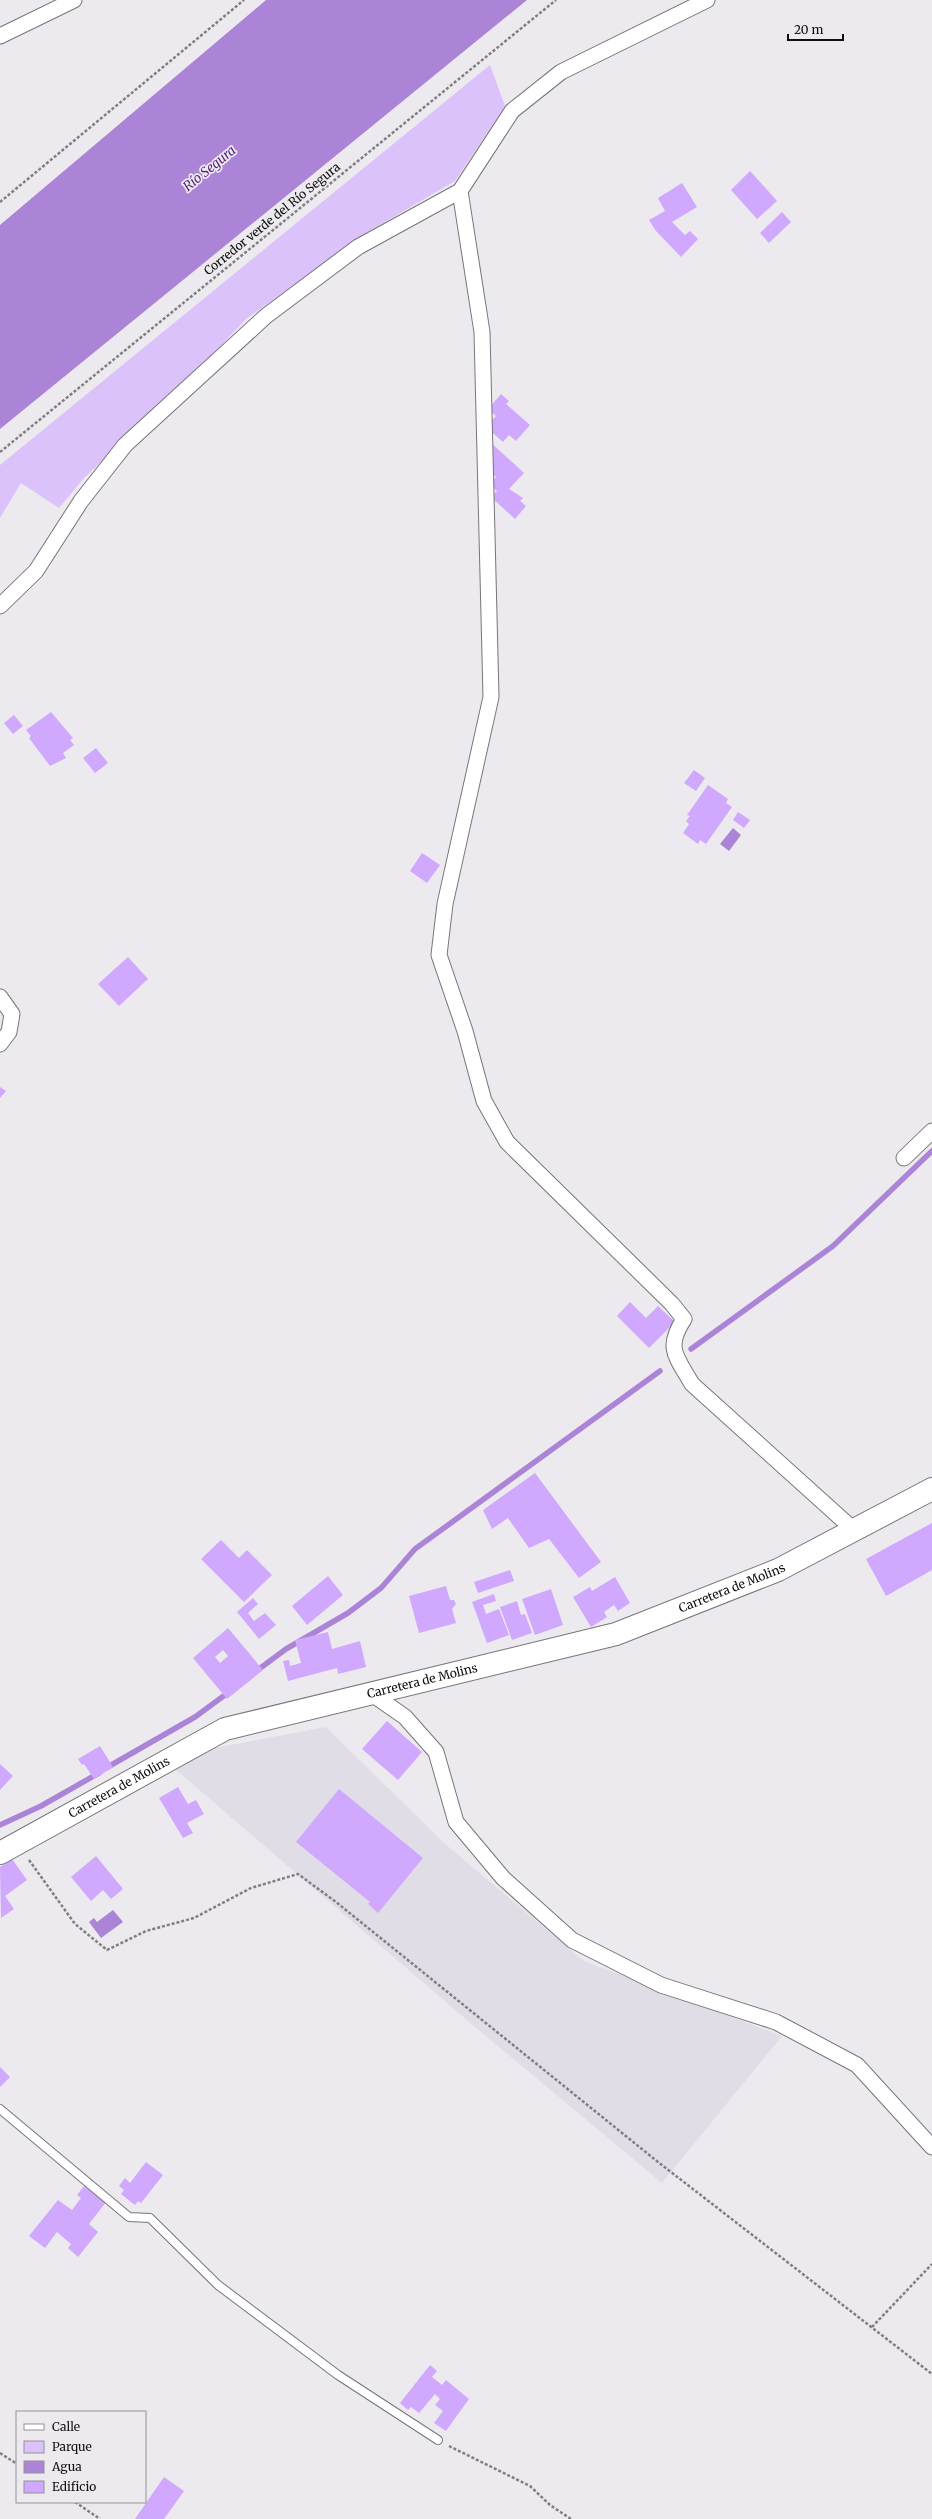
<svg xmlns="http://www.w3.org/2000/svg" width="932" height="2519" font-family="Merriweather,serif">
  <rect width="100%" height="100%" fill="#eceaee"/>
  <path fill="#e1dde7" d="M326,1727L444,1843L584,1961L782,2036L662,2183L475,2027L176,1770L209,1749Z"/>
  <path fill="#dcc2fb" d="M490,65L505,106L455,181L366,233L246,319L190,378L84,478L59,508L21,483L0,518V465Z"/>
  <path fill="#ac84d7" d="M266,0H527L0,429V225Z
    M733,828L741,835L729,851L720,844Z
    M113,1910L123,1922L101,1938L89,1922L94,1918L97,1922Z"/>
  <g fill="none" stroke-linecap="round" stroke-linejoin="round">
    <path stroke="#ac84d7" stroke-width="5.5" d="M691,1349L833,1246L932,1151
      M255,1672L286,1649L348,1613L381,1588L415,1549L660,1371
      M106,1768L195,1717L229,1692
      M0,1825L41,1806L99,1773"/>
  </g>
  <path fill="#d0a8fd" fill-rule="evenodd" d="M750,171L777,201L757,219L731,190Z
    M682,183L697,207L672,222L685,235L690,231L698,239L681,257L656,231L649,220L665,211L658,198Z
    M782,212L791,222L769,243L760,233Z
    M501,394L509,401L506,404L530,425L516,441L509,435L503,442L486,427L496,416L488,409Z
    M489,441L524,473L509,489L523,498L520,501L526,506L515,519L491,497L497,491L489,484L496,477L488,469Z
    M51,712L73,738L70,740L74,745L63,753L66,758L50,766L29,738L31,736L26,730Z
    M14,715L23,726L13,734L4,723Z
    M96,748L108,763L95,773L83,758Z
    M694,770L705,778L696,791L684,783Z
    M708,785L728,799L726,803L732,807L706,844L700,840L698,844L683,833L689,824L686,821L690,816L687,815Z
    M738,812L750,820L744,828L733,820Z
    M422,853L440,865L427,883L410,871Z
    M128,957L148,979L119,1006L98,984Z
    M0,1087L6,1091L0,1098Z
    M630,1302L646,1318L658,1306L675,1322L649,1348L617,1316Z
    M535,1473L601,1562L579,1578L549,1539L529,1548L508,1518L492,1529L483,1510Z
    M932,1523V1570L886,1596L866,1559Z
    M221,1540L239,1558L247,1550L272,1575L244,1602L201,1559Z
    M510,1570L514,1581L478,1593L474,1582Z
    M328,1576L343,1595L307,1625L292,1606Z
    M615,1577L630,1603L618,1611L614,1605L604,1612L607,1617L591,1627L573,1597L590,1587L592,1591Z
    M446,1586L450,1600H454L456,1604L452,1609L456,1623L419,1633L409,1596Z
    M551,1589L563,1625L535,1635L522,1599Z
    M494,1594L496,1601L483,1605L486,1614L499,1609L509,1635L487,1643L472,1602Z
    M253,1598L258,1604L248,1613L254,1621L265,1613L276,1625L259,1639L237,1612Z
    M517,1601L521,1615L525,1614L532,1633L512,1640L500,1607Z
    M228,1628L263,1670L227,1699L193,1658ZM223,1650L228,1656L220,1663L215,1657Z
    M328,1632L332,1649L360,1641L366,1667L338,1674L337,1668L288,1681L283,1661L289,1660L290,1666L301,1663L295,1640Z
    M387,1721L422,1752L398,1780L362,1749Z
    M100,1746L113,1767L94,1779L84,1764L82,1765L78,1759Z
    M0,1764L13,1776L0,1790Z
    M178,1787L188,1804L196,1800L204,1814L187,1823L193,1833L183,1838L159,1798Z
    M339,1789L423,1858L378,1913L368,1904L370,1902L296,1842Z
    M96,1856L123,1889L111,1899L103,1890L91,1901L71,1877Z
    M12,1859L27,1880L5,1896L14,1909L1,1918L0,1867Z
    M0,2067L10,2077L0,2087Z
    M146,2162L163,2175L141,2203L138,2201L135,2205L121,2194L124,2190L119,2186L125,2178L130,2183Z
    M84,2186L106,2202L89,2224L98,2232L78,2257L68,2248L71,2244L57,2232L45,2248L29,2236L58,2200L72,2210L81,2198L77,2195Z
    M430,2365L437,2371L432,2377L442,2385L446,2380L469,2399L446,2431L434,2423L443,2411L435,2405L440,2399L435,2394L419,2413L411,2407L408,2410L400,2403Z
    M164,2477L184,2491L164,2519H135Z"/>
  <g fill="none" stroke-linecap="round" stroke-linejoin="round">
    <g stroke="#767578" stroke-width="10">
      <path id="lane" d="M0,2109L129,2217L150,2218L218,2285L338,2375L438,2440"/>
    </g>
    <g stroke="#767578" stroke-width="17">
      <path id="street" d="M707,0L561,72L512,111L460,191L482,332L491,697L445,904L439,955L465,1031L484,1101L507,1142L672,1304L684,1319C665,1348 676,1356 692,1384L854,1530
        M0,36L74,0
        M0,606L36,571L81,501L125,445L266,316L358,247L460,191
        M0,997L12,1014L9,1032L0,1044
        M904,1158L932,1131
        M372,1694L405,1717L436,1752L456,1822L503,1878L572,1940L661,1985L776,2022L857,2065L932,2147"/>
    </g>
    <g stroke="#767578" stroke-width="24">
      <g id="secondary">
        <path id="s1" d="M0,1853L225,1729L616,1634L778,1570L932,1489"/>
      </g>
    </g>
    <path stroke="#7f7e80" stroke-width="2.5" stroke-dasharray="3 2" stroke-linecap="butt" d="M0,202L244,0
      M0,452L556,0
      M29,1860L75,1924L107,1950L146,1931L194,1918L251,1888L298,1874L336,1902L658,2162L932,2374
      M872,2327L932,2264
      M449,2446L530,2486L550,2505L571,2519
      M0,2453L17,2464
      M75,2502L100,2519"/>
    <use href="#lane" stroke="#fff" stroke-width="8"/>
    <use href="#street" stroke="#fff" stroke-width="15"/>
    <use href="#secondary" stroke="#fff" stroke-width="22"/>
  </g>
  <g text-anchor="middle" stroke-width="3.5" stroke-linejoin="round" paint-order="stroke">
    <g font-size="12" fill="#100f10" stroke="#eceaee">
      <text transform="translate(272 219) rotate(-39)" y="4">Corredor verde del Río Segura</text>
      <text dy="4" stroke="none"><textPath href="#s1" startOffset="784">Carretera de Molins</textPath></text>
      <text dy="4" stroke="none"><textPath href="#s1" startOffset="460">Carretera de Molins</textPath></text>
      <text dy="4" stroke="none"><textPath href="#s1" startOffset="136">Carretera de Molins</textPath></text>
    </g>
    <g font-size="13" font-style="italic" fill="#541d7f" stroke="#eceaee">
      <text transform="translate(209 168) rotate(-39)" y="5">Río Segura</text>
    </g>
  </g>
  <rect x="16" y="2411" width="130" height="92" fill="#eceaee" stroke="#949295"/>
  <rect x="24" y="2424" width="20" height="6" fill="#ffffff" stroke="#949295"/>
  <text x="52" y="2431" font-size="12" fill="#100f10">Calle</text>
  <rect x="24" y="2441" width="20" height="12" fill="#dcc2fb" stroke="#949295"/>
  <text x="52" y="2451" font-size="12" fill="#100f10">Parque</text>
  <rect x="24" y="2461" width="20" height="12" fill="#ac84d7" stroke="#949295"/>
  <text x="52" y="2471" font-size="12" fill="#100f10">Agua</text>
  <rect x="24" y="2481" width="20" height="12" fill="#d0a8fd" stroke="#949295"/>
  <text x="52" y="2491" font-size="12" fill="#100f10">Edificio</text>
  <path d="M788 34v6h55v-6" fill="none" stroke="#100f10" stroke-width="2"/>
  <text x="794" y="34" font-size="12" fill="#100f10" stroke="#eceaee" stroke-width="3" paint-order="stroke">20 m</text>
</svg>
